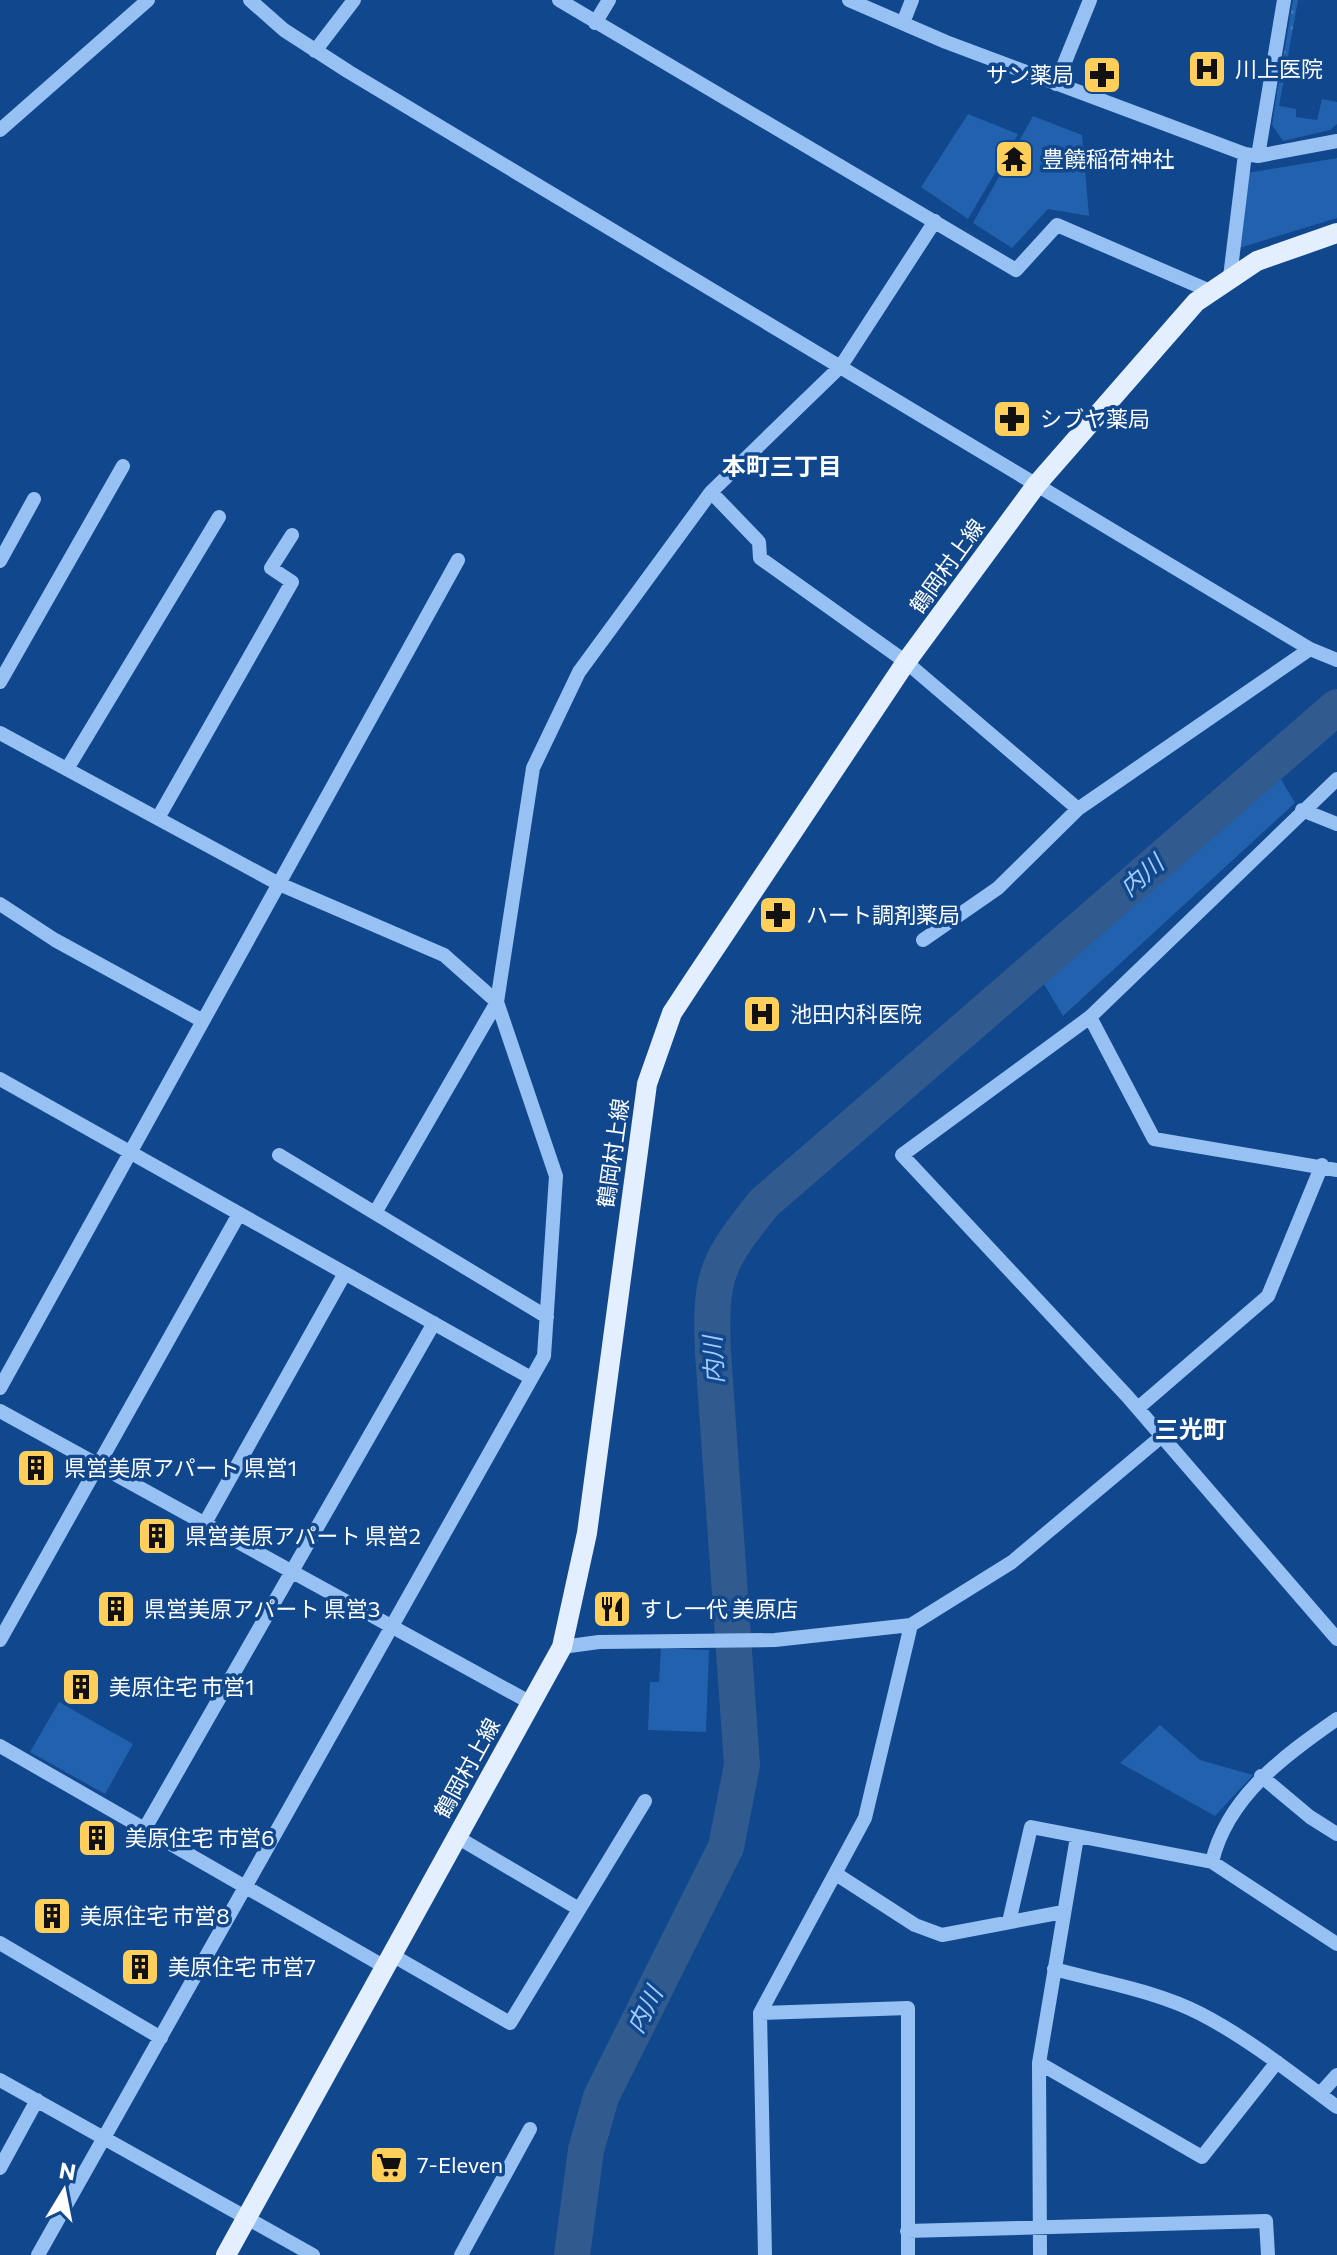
<svg xmlns="http://www.w3.org/2000/svg" width="1337" height="2255" font-family="Commissioner,'Noto Sans JP',sans-serif">
  <defs>
    <pattern id="grass-dots" width="8" height="8" patternUnits="userSpaceOnUse" patternTransform="scale(2)"><rect width="8" height="8" fill="#2161ad"/><path d="M2 2h.1M6 6h.1" fill="none" stroke="#4279b9" stroke-width="1.8" stroke-linecap="round"/></pattern>
  </defs>
  <rect width="100%" height="100%" fill="#10478d"/>
  <path fill="url(#grass-dots)" d="M1293,0H1298L1279,106L1275,105Z"/>
  <path fill="#2161ad" d="M1322,99L1337,102V124L1330,130L1283,141L1272,125L1275,105L1296,109V117L1317,120Z
    M968,114L1018,134L968,219L921,187Z
    M1033,116L1082,135L1089,216L1048,209L1012,248L973,223Z
    M1337,158V218L1239,248L1247,173Z
    M1275,769L1295,803L1063,1016L1041,979Z
    M661,1648L709,1650L706,1732L648,1730L650,1682H659Z
    M59,1702L133,1744L105,1794L30,1752Z
    M1160,1725L1200,1760L1253,1775L1215,1816L1120,1763Z"/>
  <g fill="none" stroke-linecap="round" stroke-linejoin="round">
    <path stroke="#315a8f" stroke-width="36" d="M572,2255L586,2150L601,2097L726,1847L742,1765L713,1353C710,1276 715,1264 764,1203L1337,707"/>
    <path stroke="#97c1f3" stroke-width="14" d="M250,0L284,30L349,72L1310,649L1337,660
      M559,0L1016,270L1057,225L1210,291
      M849,0L946,42L1245,154L1258,156L1337,141
      M595,23L609,0
      M903,23L912,0
      M315,51L354,0
      M1056,84L1090,0
      M0,130L148,0
      M1258,156L1284,0
      M1230,277L1245,154
      M711,492L759,542L760,558L906,662L1078,809
      M0,561L34,499
      M0,682L123,466
      M0,733L277,883L444,955L497,1002L556,1176L544,1356L38,2255
      M67,769L219,517
      M1337,779L1090,1017L902,1155L1127,1396L1337,1639
      M1302,810L1337,824
      M158,818L292,582L271,568L292,535
      M0,904L55,940L201,1020
      M923,940L998,888L1078,809L1310,649
      M1090,1017L1154,1139L1337,1170
      M0,1079L531,1378
      M279,1155L547,1317
      M375,1213L497,1002L533,768L579,672L711,492L841,366L935,221
      M0,1388L458,560
      M1138,1408L1268,1296L1322,1165
      M0,1411L531,1703
      M205,1523L345,1273
      M0,1640L239,1214
      M562,1647L599,1642L775,1640L911,1625L1012,1562L1162,1436
      M0,1746L385,1967
      M1261,1776L1310,1817L1337,1834
      M144,1830L434,1323
      M457,1837L579,1909
      M1212,1862C1227,1797 1285,1755 1337,1719
      M836,1874L915,1925L942,1935L1063,1912
      M1009,1922L1031,1827L1212,1862L1337,1944
      M0,1943L161,2038
      M392,1955L510,2023L645,1801
      M1054,1969C1102,1982 1157,1991 1201,2014C1249,2039 1294,2075 1337,2107
      M760,2013L908,2008V2255
      M1039,2063L1202,2157L1277,2062
      M0,2080L313,2255
      M1320,2094L1337,2075
      M0,2168L37,2100
      M907,2231L1266,2221L1268,2255
      M461,2255L530,2129
      M765,2255L760,2013L865,1818L911,1625
      M1040,2255L1039,2063L1077,1837"/>
    <path stroke="#e3eeff" stroke-width="20" d="M226,2255L562,1647L587,1533L647,1084L672,1013L693,981L906,662L1037,484L1196,302L1257,261L1337,233"/>
  </g>
  <defs>
    <g id="hospital-square" transform="scale(2)"><rect x="-9" y="-9" width="18" height="18" rx="4" fill="#ffcf59" stroke="#10478d"/><path d="M-5-5h3v3.5h4V-5h3V5h-3V1.5h-4V5h-3Z" fill="#111"/></g>
    <g id="pharmacy-square" transform="scale(2)"><rect x="-9" y="-9" width="18" height="18" rx="4" fill="#ffcf59" stroke="#10478d"/><path d="M-2-6h4v4h4v4h-4v4h-4v-4h-4v-4h4Z" fill="#111"/></g>
    <g id="temple-square" transform="scale(2)"><rect x="-9" y="-9" width="18" height="18" rx="4" fill="#ffcf59" stroke="#10478d"/><path d="M0-6L5-2H3V0L6.5 2.5H4V6H1.5V3h-3V6H-4V2.5H-6.5L-3 0V-2H-5Z" fill="#111"/></g>
    <g id="building-square" transform="scale(2)"><rect x="-9" y="-9" width="18" height="18" rx="4" fill="#ffcf59" stroke="#10478d"/><path d="M-4-6H4V6H1V3H-1V6H-4ZM-2.5-4.3h1.7v1.8h-1.7ZM.8-4.3h1.7v1.8H.8ZM-2.5-1h1.7V.8h-1.7ZM.8-1h1.7V.8H.8Z" fill="#111"/></g>
    <g id="restaurant-square" transform="scale(2)"><rect x="-9" y="-9" width="18" height="18" rx="4" fill="#ffcf59" stroke="#10478d"/><path d="M-5-6h1v4h1v-4h1v4h1v-4h1v5L-1.5 .5V6h-2V.5L-5-1ZM5-6V6H3V1.5H1.5Q1.5-4 5-6Z" fill="#111"/></g>
    <g id="supermarket-square" transform="scale(2)"><rect x="-9" y="-9" width="18" height="18" rx="4" fill="#ffcf59" stroke="#10478d"/><path d="M-6-5.5h2.5l.6 2H6L4.5 2H-2.5L-4.4-4H-6ZM-1.5 3.2a1.3 1.3 0 1 0 .1 0ZM3 3.2a1.3 1.3 0 1 0 .1 0Z" fill="#111"/></g>
  </defs>
  <g fill-rule="evenodd">
    <use href="#hospital-square" x="1207" y="69"/>
    <use href="#pharmacy-square" x="1102" y="75"/>
    <use href="#temple-square" x="1014" y="159"/>
    <use href="#pharmacy-square" x="1012" y="419"/>
    <use href="#pharmacy-square" x="778" y="915"/>
    <use href="#hospital-square" x="762" y="1014"/>
    <use href="#building-square" x="36" y="1468"/>
    <use href="#building-square" x="157" y="1536"/>
    <use href="#building-square" x="116" y="1609"/>
    <use href="#restaurant-square" x="612" y="1609"/>
    <use href="#building-square" x="81" y="1687"/>
    <use href="#building-square" x="97" y="1838"/>
    <use href="#building-square" x="52" y="1916"/>
    <use href="#building-square" x="140" y="1967"/>
    <use href="#supermarket-square" x="389" y="2165"/>
  </g>
  <g text-anchor="middle" stroke-width="7" stroke-linejoin="round" paint-order="stroke">
    <g font-size="22" fill="#fff" stroke="#10478d" text-anchor="start">
      <text x="1235" y="77">川上医院</text>
      <text x="1074" y="83" text-anchor="end">サン薬局</text>
      <text x="1042" y="167">豊饒稲荷神社</text>
      <text x="1040" y="427">シブヤ薬局</text>
      <text x="806" y="923">ハート調剤薬局</text>
      <text x="790" y="1022">池田内科医院</text>
      <text x="64" y="1476">県営美原アパート 県営1</text>
      <text x="185" y="1544">県営美原アパート 県営2</text>
      <text x="144" y="1617">県営美原アパート 県営3</text>
      <text x="640" y="1617">すし一代 美原店</text>
      <text x="109" y="1695">美原住宅 市営1</text>
      <text x="125" y="1846">美原住宅 市営6</text>
      <text x="80" y="1924">美原住宅 市営8</text>
      <text x="168" y="1975">美原住宅 市営7</text>
      <text x="417" y="2173">7-Eleven</text>
    </g>
    <g font-size="22" fill="#fff" stroke="#10478d">
      <text transform="translate(947 566) rotate(-54)" y="8">鶴岡村上線</text>
      <text transform="translate(613 1153) rotate(-82)" y="8">鶴岡村上線</text>
      <text transform="translate(467 1768) rotate(-61)" y="8">鶴岡村上線</text>
    </g>
    <g font-size="24" font-weight="bold" fill="#fff" stroke="#10478d">
      <text x="782" y="475">本町三丁目</text>
      <text x="1191" y="1438">三光町</text>
    </g>
    <g font-size="24" font-style="italic" fill="#a3cbfa" stroke="#10478d">
      <text transform="translate(1142 876) rotate(-41)" y="8">内川</text>
      <text transform="translate(714 1360) rotate(-93)" y="8">内川</text>
      <text transform="translate(645 2010) rotate(-63)" y="8">内川</text>
    </g>
  </g>
  <g transform="translate(64 2191) rotate(10)" stroke="#10478d" stroke-width="6" paint-order="stroke">
  <path d="M0-6L14 30L0 20L-14 30Z" fill="#ffffff"/>
  <text y="-12" font-size="22" font-weight="bold" text-anchor="middle" fill="#ffffff">N</text>
  </g>
</svg>
